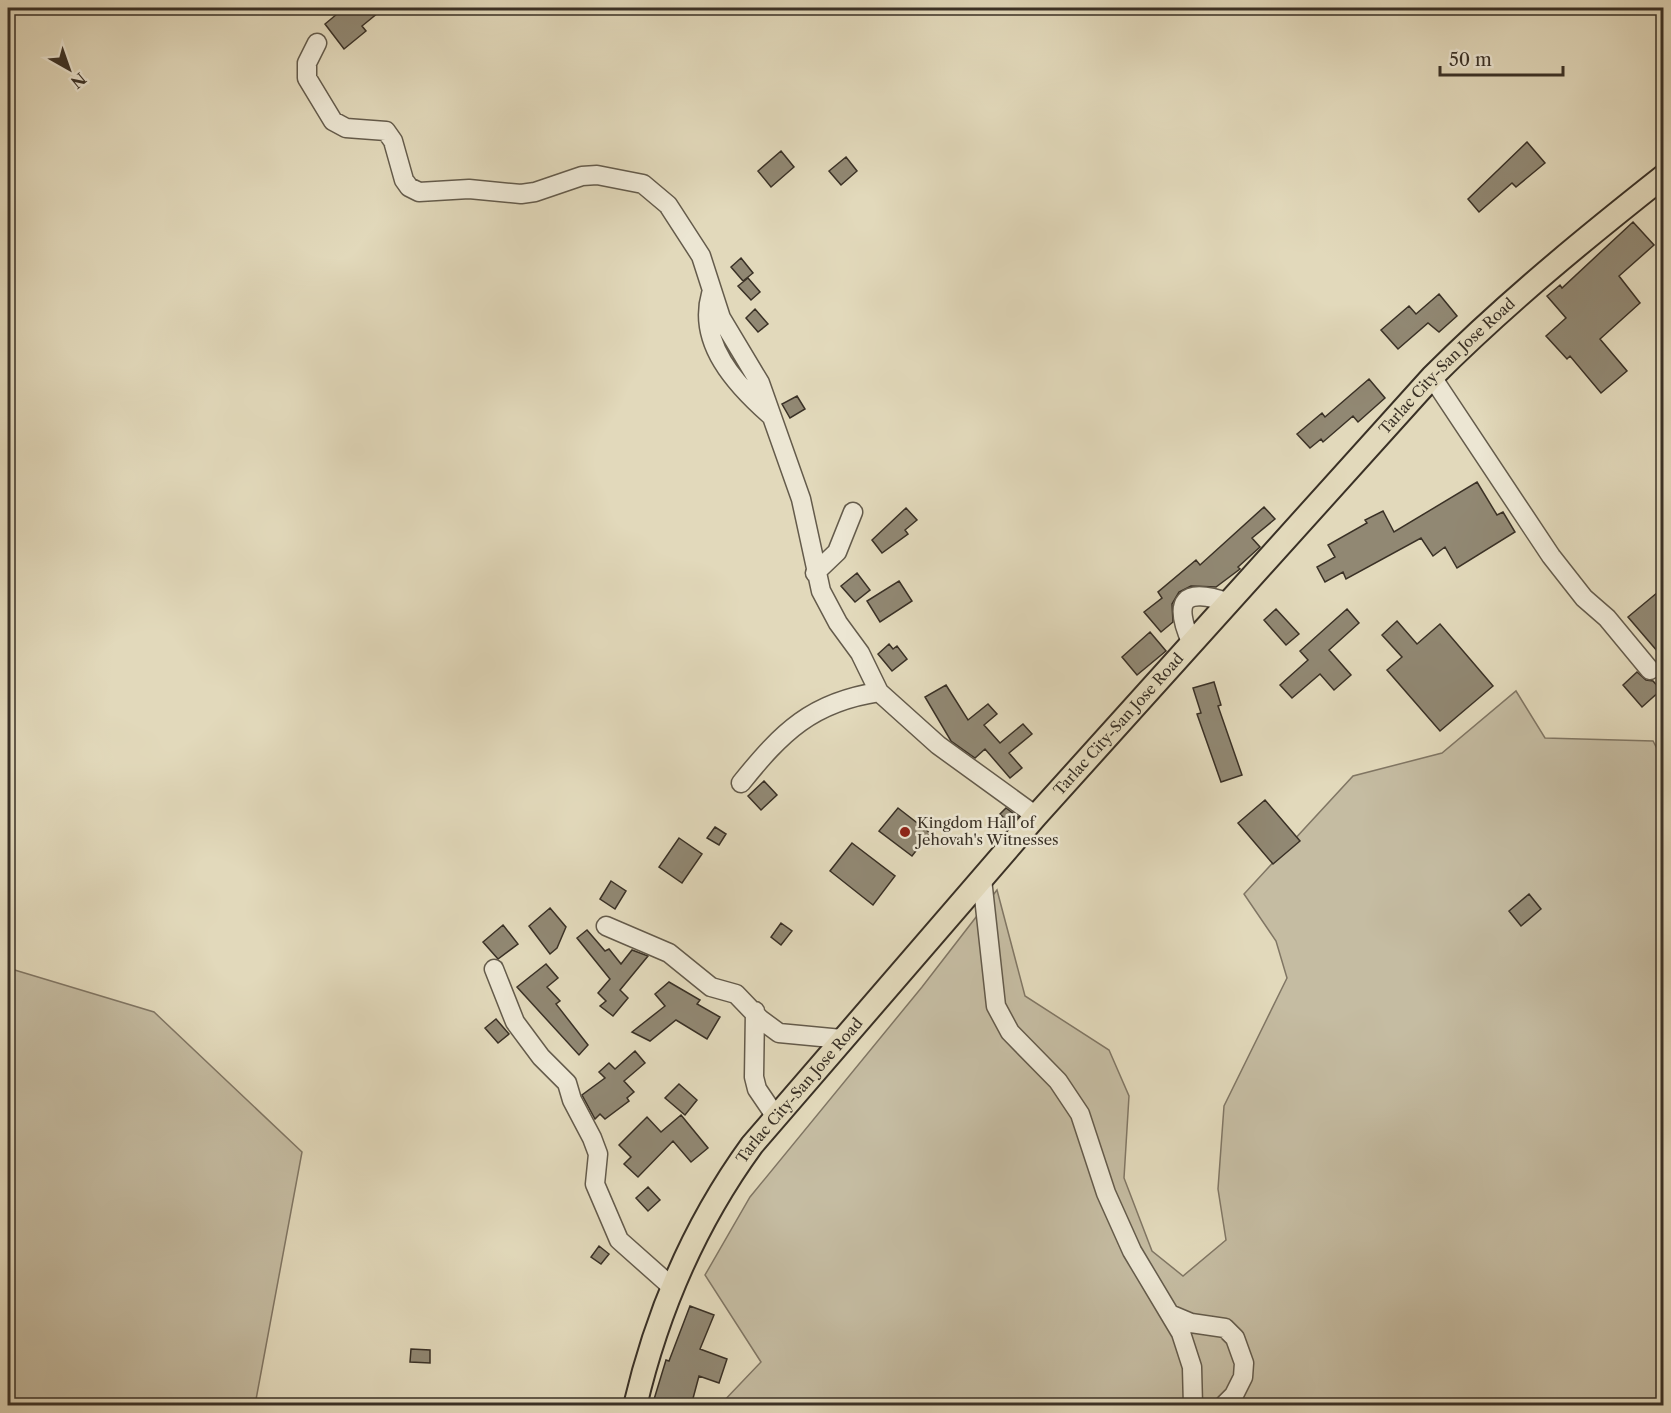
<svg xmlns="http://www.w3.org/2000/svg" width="1671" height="1413" font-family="'Libre Caslon Text',serif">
  <rect width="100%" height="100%" fill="#e2d9bb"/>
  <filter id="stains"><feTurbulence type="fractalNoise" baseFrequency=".00333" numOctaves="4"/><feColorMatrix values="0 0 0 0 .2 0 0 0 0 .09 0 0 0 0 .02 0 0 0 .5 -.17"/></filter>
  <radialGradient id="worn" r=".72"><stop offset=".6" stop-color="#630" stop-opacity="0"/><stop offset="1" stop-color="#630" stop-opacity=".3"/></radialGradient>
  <path fill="#c5bca2" stroke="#807664" stroke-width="1.5" d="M1516,691L1545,738L1653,741L1663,760V1405H720L761,1362L705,1275L750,1197L922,987L997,890L1025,996L1109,1050L1129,1096L1124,1178L1152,1251L1183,1276L1226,1240L1218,1189L1224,1106L1287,978L1276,941L1244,894L1353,776L1442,753Z
    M8,968L154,1012L302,1152L255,1405H8Z"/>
  <path fill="#918873" stroke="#3a3126" stroke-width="1.5" d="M332,8H384L362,26L366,31L344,49L325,24L337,14Z
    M1527,142L1545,163L1516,187L1512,183L1479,212L1468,199Z
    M781,151L794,167L771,187L758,171Z
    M846,157L857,171L841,185L829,171Z
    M1633,222L1654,245L1619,276L1640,303L1600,339L1627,371L1601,393L1570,356L1567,359L1546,336L1566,318L1547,296L1560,285L1562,288Z
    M741,258L753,273L743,281L731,267Z
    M748,278L760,292L751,300L738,286Z
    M1439,294L1457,316L1439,332L1428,323L1398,349L1381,330L1409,306L1416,314Z
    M755,309L768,324L758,332L746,318Z
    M1369,379L1385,398L1358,422L1353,416L1323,442L1321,439L1310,448L1297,434L1322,413L1325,417Z
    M797,396L805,409L790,418L782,404Z
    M1477,482L1497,515L1503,512L1515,532L1457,568L1445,547L1433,556L1421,538L1346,579L1343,572L1325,582L1317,567L1335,557L1328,545L1367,523L1365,520L1383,511L1394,532Z
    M1264,507L1275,519L1252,538L1260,547L1238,567L1240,569L1216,587L1191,586L1179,592L1172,604L1173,622L1161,632L1144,612L1162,598L1158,592L1196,560L1200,565Z
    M906,508L917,520L905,530L908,534L882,553L872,540Z
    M857,573L870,590L855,602L841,586Z
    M899,581L912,601L880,622L867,601Z
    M1664,587V659L1628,617Z
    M1276,609L1299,634L1286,645L1264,620Z
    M1347,609L1359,623L1329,650L1351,675L1334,690L1320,674L1292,698L1280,685L1308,660L1300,651Z
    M1397,621L1417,644L1440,624L1493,686L1440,731L1387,670L1402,657L1382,635Z
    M1150,632L1166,651L1137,675L1122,657Z
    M889,644L893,649L897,646L907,659L892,671L878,654Z
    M1637,672L1646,680L1653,681L1661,690L1642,707L1623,685Z
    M1214,682L1221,705L1218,706L1242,775L1221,782L1197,714L1201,713L1193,688Z
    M946,685L968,720L988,704L997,714L984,725L1000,743L1023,724L1032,734L1009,753L1022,768L1010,778L985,749L975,758L951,741L925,697Z
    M764,781L777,795L761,810L748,796Z
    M1265,800L1300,841L1273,864L1238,823Z
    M898,808L930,833L912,856L879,831Z
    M1006,808L1018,817L1010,824L1000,814Z
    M715,827L726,834L719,845L707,838Z
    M679,838L702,854L682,883L659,867Z
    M852,843L895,876L873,905L830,871Z
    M611,881L626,891L615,909L600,899Z
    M1529,894L1541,909L1521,926L1509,911Z
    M550,908L566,927L557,948L550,954L529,926Z
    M781,923L792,931L781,945L771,937Z
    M503,925L518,944L498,959L483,942Z
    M587,930L605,951L609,949L621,964L632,950L648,956L620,990L628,998L613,1016L600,1006L606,1001L598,993L610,979L577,938Z
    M546,964L558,978L547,987L560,1001L556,1004L588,1045L579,1055L517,987Z
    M669,982L700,1000L697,1004L720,1017L707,1039L676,1020L650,1041L632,1032L665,1006L655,994Z
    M496,1019L509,1034L498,1043L485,1028Z
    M635,1051L645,1063L624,1081L634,1092L627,1098L629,1101L605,1119L600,1114L595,1119L582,1095L605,1078L599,1072L609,1063L615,1069Z
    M679,1084L697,1100L685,1115L665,1098Z
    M681,1115L708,1148L691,1162L673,1141L638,1177L624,1164L631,1157L619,1145L647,1117L661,1132Z
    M648,1187L660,1200L648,1211L636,1198Z
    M599,1246L609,1254L601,1264L591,1257Z
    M690,1306L714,1315L700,1349L727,1359L719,1383L699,1376L691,1406H652L666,1360L669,1361Z
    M411,1349L430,1350V1363L410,1362Z"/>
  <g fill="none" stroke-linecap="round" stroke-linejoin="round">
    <g stroke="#645b4b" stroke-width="21">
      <path id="minor" d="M317,43L307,63V78L333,121L346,128L386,131L393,141L404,180L409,187L419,192L469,189L521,194L535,192L582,176L597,175L643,184L668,205L701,256L721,318L760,383L801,499L821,591L838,623L860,653L879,692L938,745L1036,816
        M711,294C697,343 736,385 770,415
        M1432,377L1551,556L1584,598L1607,618L1650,670
        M815,573L837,552L853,512
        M1192,644C1172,601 1183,586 1229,603
        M741,783C782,732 812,702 879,692
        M982,879L996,1006L1010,1032L1058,1081L1080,1114L1106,1193L1132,1251L1181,1333L1192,1367L1193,1406
        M606,926L669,953L711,987L736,994L760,1019L779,1033L842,1039
        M494,969L515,1022L541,1057L567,1083L572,1100L592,1138L598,1154L595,1184L619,1240L673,1288
        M755,1011L754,1077L757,1089L776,1117
        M1172,1315L1191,1323L1225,1328L1235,1338L1244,1363L1243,1377L1234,1395L1223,1406"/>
    </g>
    <g stroke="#3a3126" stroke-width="26">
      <g id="major">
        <path id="s1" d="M635,1406C657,1312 696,1222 752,1145L1036,816L1432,377C1505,304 1583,240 1664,176"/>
      </g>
    </g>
    <use href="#minor" stroke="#ece6d3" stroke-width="18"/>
    <use href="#major" stroke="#e2d9bb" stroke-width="22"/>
  </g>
  <circle fill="#8f2418" stroke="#ece6d3" stroke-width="2" cx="905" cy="832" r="6"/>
  <g text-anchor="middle" stroke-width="5" stroke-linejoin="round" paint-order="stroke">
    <g font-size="15" fill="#3a3126" stroke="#ece6d3">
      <text dy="5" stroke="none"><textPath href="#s1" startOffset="1332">Tarlac City-San Jose Road</textPath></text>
      <text dy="5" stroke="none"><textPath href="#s1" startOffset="846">Tarlac City-San Jose Road</textPath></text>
      <text dy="5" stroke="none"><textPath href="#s1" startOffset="360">Tarlac City-San Jose Road</textPath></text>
    </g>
    <g font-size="15" fill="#3a3126" stroke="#ece6d3" text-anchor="start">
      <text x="917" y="828">Kingdom Hall of<tspan x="917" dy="17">Jehovah's Witnesses</tspan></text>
    </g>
  </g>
  <rect width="1671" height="1413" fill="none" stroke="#e2d9bb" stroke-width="30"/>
  <rect x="9" y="9" width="1653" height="1395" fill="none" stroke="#3a3126" stroke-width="3"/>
  <rect x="15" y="15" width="1641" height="1383" fill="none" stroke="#3a3126" stroke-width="1.5"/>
  <g transform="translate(69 69) rotate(140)" stroke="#ece6d3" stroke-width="4.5" paint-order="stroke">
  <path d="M0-4.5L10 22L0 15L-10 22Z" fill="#3a3126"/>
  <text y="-9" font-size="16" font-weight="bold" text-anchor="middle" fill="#3a3126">N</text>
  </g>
  <path d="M1440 66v9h123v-9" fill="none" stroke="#3a3126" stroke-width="3"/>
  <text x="1449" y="66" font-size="18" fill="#3a3126" stroke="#ece6d3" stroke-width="4.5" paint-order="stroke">50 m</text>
  <rect width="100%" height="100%" filter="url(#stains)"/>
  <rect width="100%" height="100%" fill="url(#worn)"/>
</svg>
